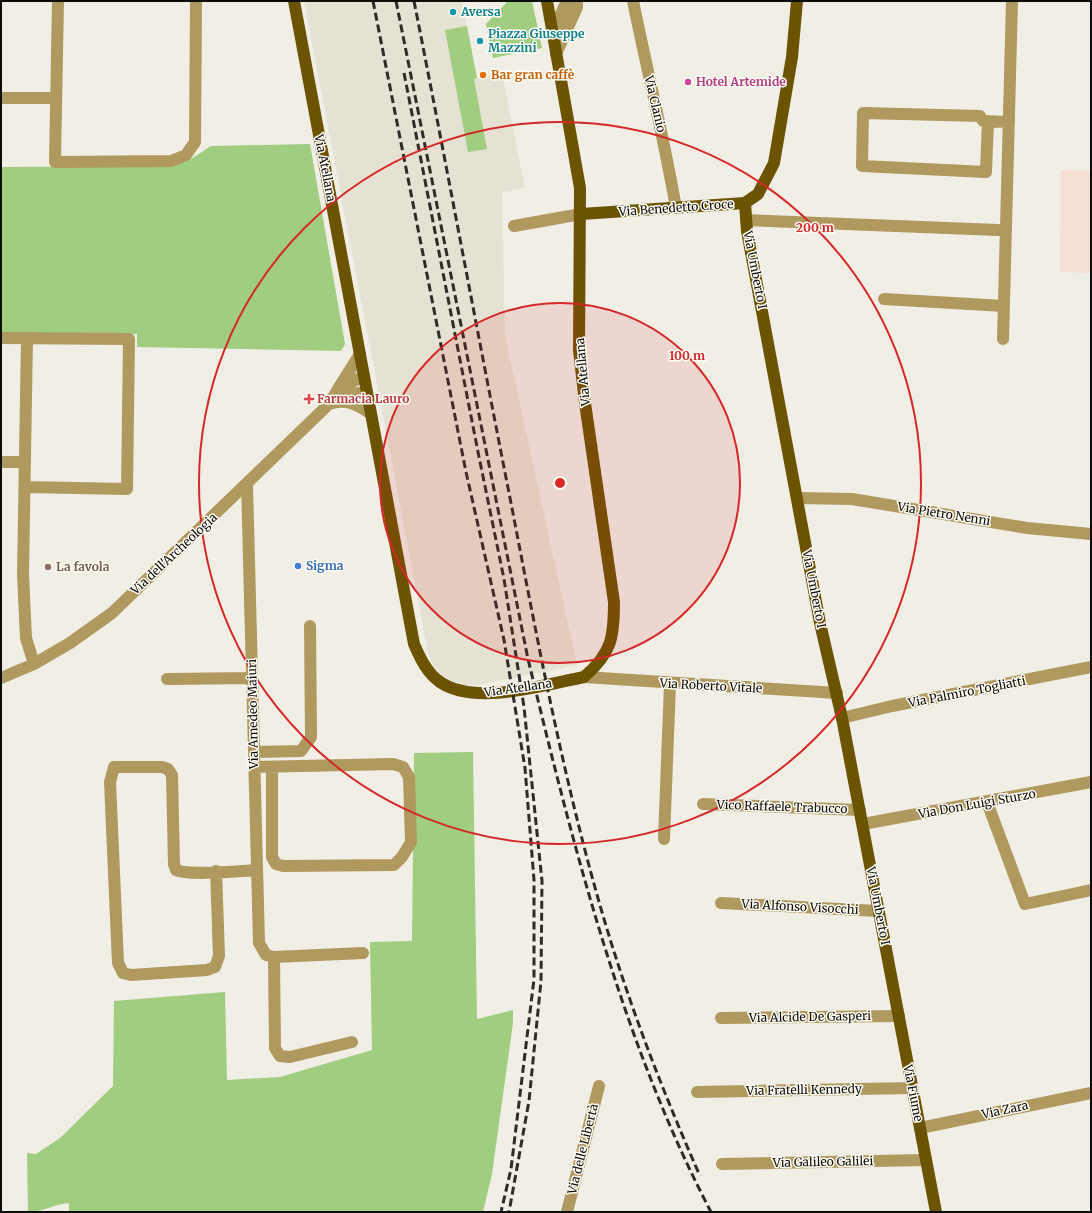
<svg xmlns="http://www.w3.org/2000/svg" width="1092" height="1213" font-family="Merriweather,serif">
  <rect width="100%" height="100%" fill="#f1eee6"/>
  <path fill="#f6dfd3" d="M1061,170L1091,171V273L1060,272Z"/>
  <path fill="#e6e2d3" d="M304,1H462L477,78L502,73L525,188L502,192L505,336L577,665L478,685H463L443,676L433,665L428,652Z"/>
  <path fill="#a1cd80" d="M508,1H532L542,48L493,58L486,24Z
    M467,26L477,78L474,79L487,149L468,152L445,30Z
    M310,144L345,344L341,351L137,347V334L1,333V167L168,166L191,159L211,146Z
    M473,752L477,1019L513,1010V1023L492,1174L483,1212H69V1203C55,1204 42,1212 28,1212L27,1153L36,1154L60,1138L113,1086L114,1001L225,992L227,1080L280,1077L372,1050L370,942L412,941L414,753Z"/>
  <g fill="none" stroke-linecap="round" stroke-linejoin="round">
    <path stroke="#af995e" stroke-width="12" d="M58,1L55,162L171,161L186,155L195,142L196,1
      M633,1C647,70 664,138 676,208
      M552,33L567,1
      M556,54L577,7V1
      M1,98H56
      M988,121L986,172L862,166L863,113L980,116L983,121L1009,122
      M746,220L998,230
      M514,226L581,214
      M884,299L1004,306
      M1,338L129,339L127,489L25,487
      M27,338L23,574L26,638L34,664
      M1003,339L1012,1
      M338,389L360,354
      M340,400L351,394L367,392
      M329,404C345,398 357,404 371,414
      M1,462H25
      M247,484L259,943L266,955L274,957L363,953
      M798,498L852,499L1027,528L1091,534
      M584,677L837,693
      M1,678L34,664L70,643L112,613L329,404L338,389L364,376
      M167,679L252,678
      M842,718L892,706L1091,667
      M254,752L301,751L311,737L310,626
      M254,767L393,764L403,767L409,777L411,842L402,857L394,865L283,866L276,864L272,857V767
      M987,802L1025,904L1091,890
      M703,804L860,810
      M863,824L1091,782
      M664,839L670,684
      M216,871L219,956L215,967L207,970L131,975L123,973L118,963L110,782L114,767H162L168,769L172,775L174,864L176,870C189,876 240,871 257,870
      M721,903L878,911
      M274,957L275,1048L280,1056L290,1057L352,1042
      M721,1018L899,1016
      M697,1092L912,1088
      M920,1128L1091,1093
      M722,1164L925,1160
      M567,1212L599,1086"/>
    <path stroke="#6b5300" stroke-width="12" d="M294,1L414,644C420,658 427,673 440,682C475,706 544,685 584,677C612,653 614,637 614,602L585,403L579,350L580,188L547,1
      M745,203L747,231L820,623L842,718L936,1212
      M581,214L745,203L758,194L774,163L792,57L797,1"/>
    <path stroke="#2c2c28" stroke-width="3" stroke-dasharray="8 4" stroke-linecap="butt" d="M373,1L466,472L504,640L525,768L534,880V979L511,1169L501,1212
      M396,1L528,659C573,845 622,1042 711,1212
      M414,1C447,168 478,336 511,503C538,643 564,783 604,919C630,1007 663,1092 700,1176
      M404,73L478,452L504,579L524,707L542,881L541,981L529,1101L509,1212"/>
  </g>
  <circle cx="560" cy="483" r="180" fill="#d62828" fill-opacity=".12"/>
  <g fill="none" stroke="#d62828" stroke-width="2">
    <circle cx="560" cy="483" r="180"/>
    <circle cx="560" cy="483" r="361"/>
  </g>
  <g fill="#0f9aa8" stroke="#fefcf3" stroke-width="1.5">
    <circle cx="453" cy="12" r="4"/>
    <circle cx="480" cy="41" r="4"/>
  </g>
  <circle fill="#e8710a" stroke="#fefcf3" stroke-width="1.5" cx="483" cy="75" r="4"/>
  <circle fill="#d1479c" stroke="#fefcf3" stroke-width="1.5" cx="688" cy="82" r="4"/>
  <path fill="#e0444e" stroke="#fefcf3" stroke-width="1.5" d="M307 393h4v4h4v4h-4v4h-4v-4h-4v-4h4z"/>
  <circle fill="#3f7fe0" stroke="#fefcf3" stroke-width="1.5" cx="298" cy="566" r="4"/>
  <circle fill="#8d6e63" stroke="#fefcf3" stroke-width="1.5" cx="48" cy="567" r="4"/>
  <g text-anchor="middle" stroke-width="3" stroke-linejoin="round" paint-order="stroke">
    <g font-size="12" font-weight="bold" fill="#0d838f" stroke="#fefcf3" text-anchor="start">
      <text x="461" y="16">Aversa</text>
      <text x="488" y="38">Piazza Giuseppe<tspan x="488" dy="14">Mazzini</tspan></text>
    </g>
    <g font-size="12" font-weight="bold" fill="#c56008" stroke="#fefcf3" text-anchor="start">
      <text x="491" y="79">Bar gran caffè</text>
    </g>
    <g font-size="12" font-weight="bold" fill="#b23c85" stroke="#fefcf3" text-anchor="start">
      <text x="696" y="86">Hotel Artemide</text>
    </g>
    <g font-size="12" fill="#0c0c09" stroke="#fefcf3">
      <text transform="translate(655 104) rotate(77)" y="4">Via Clanio</text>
      <text transform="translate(325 168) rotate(79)" y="4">Via Atellana</text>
      <text transform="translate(676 208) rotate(-4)" y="4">Via Benedetto Croce</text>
      <text transform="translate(755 270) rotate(79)" y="4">Via Umberto I</text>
      <text transform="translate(583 372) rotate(-95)" y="4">Via Atellana</text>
      <text transform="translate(944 514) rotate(9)" y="4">Via Pietro Nenni</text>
      <text transform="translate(174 554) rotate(-43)" y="4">Via dell'Archeologia</text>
      <text transform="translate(814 589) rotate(79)" y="4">Via Umberto I</text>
      <text transform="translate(711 686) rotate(3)" y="4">Via Roberto Vitale</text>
      <text transform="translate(518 688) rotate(-8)" y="4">Via Atellana</text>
      <text transform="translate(967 692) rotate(-11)" y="4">Via Palmiro Togliatti</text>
      <text transform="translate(253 714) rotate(-91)" y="4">Via Amedeo Maiuri</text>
      <text transform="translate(977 804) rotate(-10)" y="4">Via Don Luigi Sturzo</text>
      <text transform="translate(782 807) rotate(2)" y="4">Vico Raffaele Trabucco</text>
      <text transform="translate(878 906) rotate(79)" y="4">Via Umberto I</text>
      <text transform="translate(800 907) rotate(3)" y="4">Via Alfonso Visocchi</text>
      <text transform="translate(810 1017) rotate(-1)" y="4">Via Alcide De Gasperi</text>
      <text transform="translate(804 1090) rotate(-1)" y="4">Via Fratelli Kennedy</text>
      <text transform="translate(913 1093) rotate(79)" y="4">Via Fiume</text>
      <text transform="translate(1005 1110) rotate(-12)" y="4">Via Zara</text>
      <text transform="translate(583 1149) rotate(-76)" y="4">Via delle Libertà</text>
      <text transform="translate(823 1162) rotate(-1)" y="4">Via Galileo Galilei</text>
    </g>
    <g font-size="12" font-weight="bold" fill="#be3a42" stroke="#fefcf3" text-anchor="start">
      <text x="317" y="403">Farmacia Lauro</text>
    </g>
    <g font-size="12" font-weight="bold" fill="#366cbe" stroke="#fefcf3" text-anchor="start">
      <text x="306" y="570">Sigma</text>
    </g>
    <g font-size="12" font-weight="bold" fill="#785e54" stroke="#fefcf3" text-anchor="start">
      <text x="56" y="571">La favola</text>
    </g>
  </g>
  <circle cx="560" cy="483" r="6" fill="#d62828" stroke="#fefcf3" stroke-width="2"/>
  <g font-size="12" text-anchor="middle" font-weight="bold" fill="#d62828" stroke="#fefcf3" stroke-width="3" stroke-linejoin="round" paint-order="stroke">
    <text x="815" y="232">200 m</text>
    <text x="687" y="360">100 m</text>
  </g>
  <rect width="1092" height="1213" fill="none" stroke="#0c0c09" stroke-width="4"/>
</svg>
